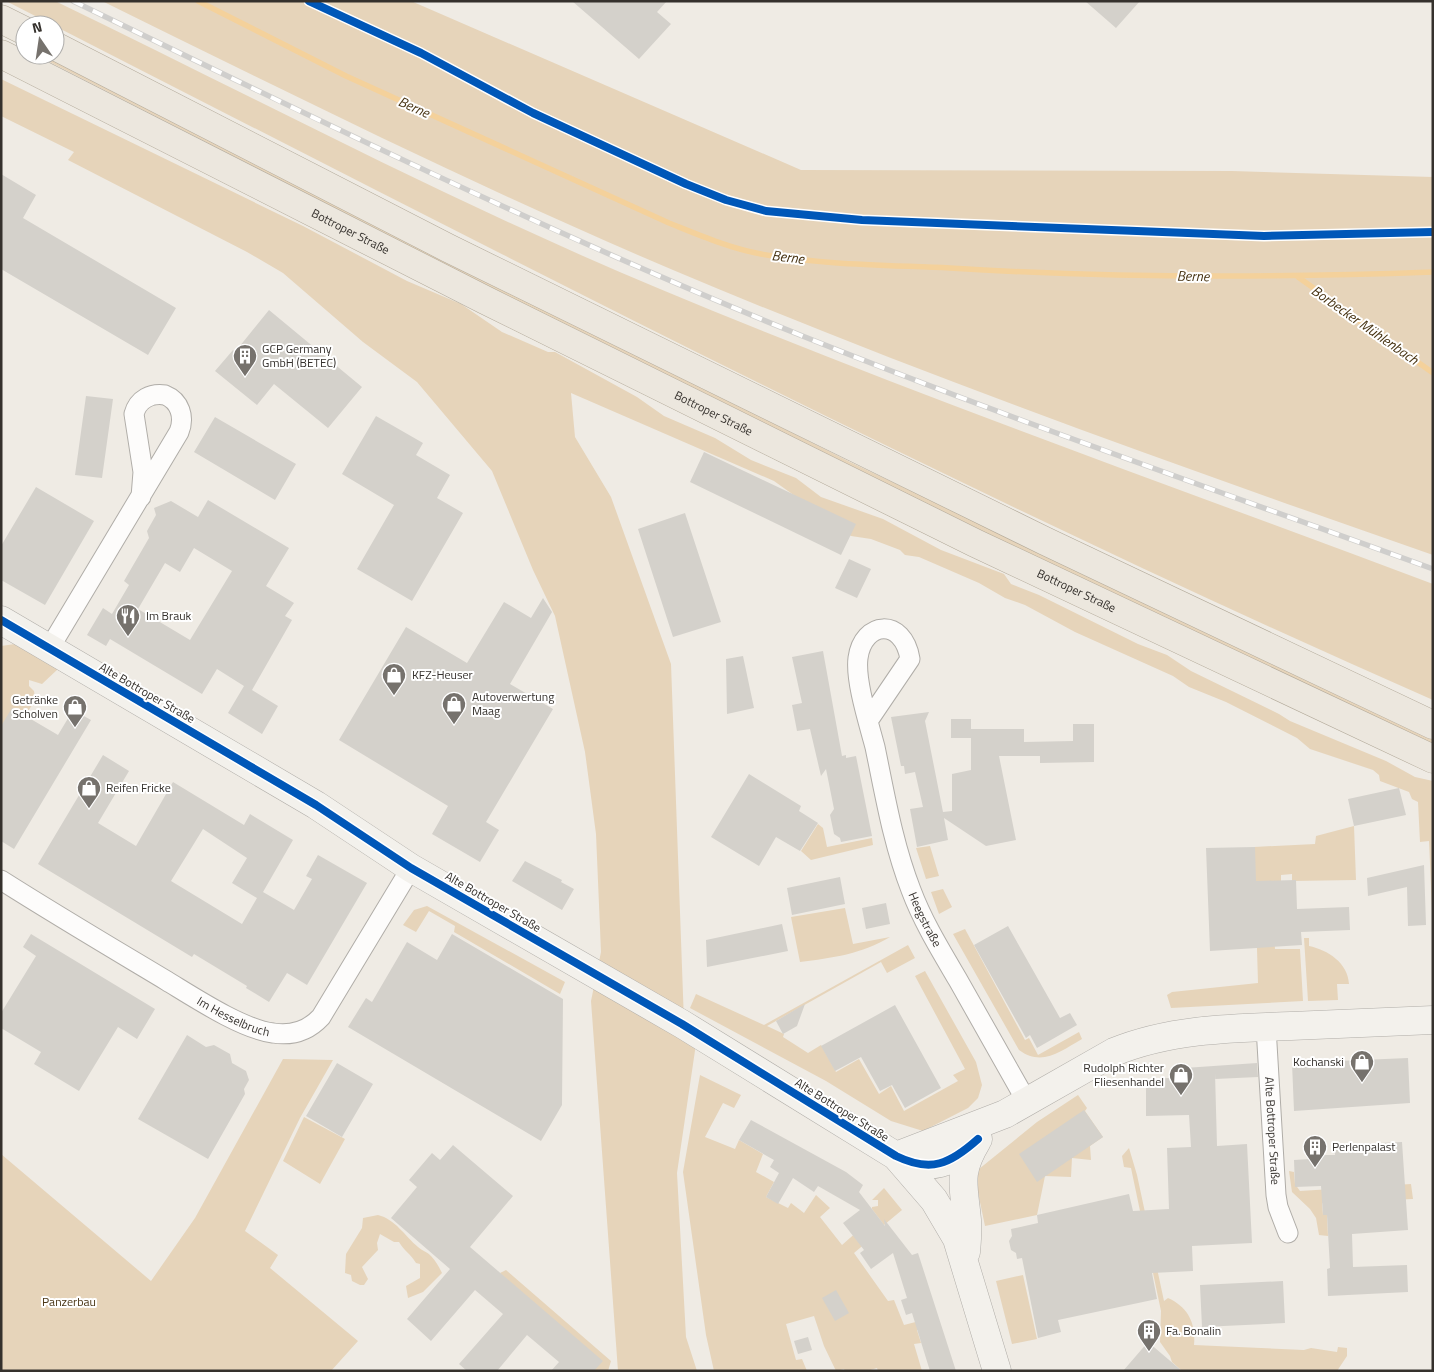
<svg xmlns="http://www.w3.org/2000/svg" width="1434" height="1372" font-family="'Titillium Web',sans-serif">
  <rect width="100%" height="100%" fill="#efebe4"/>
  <path fill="#e6d4ba" d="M6,1H55C256,98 453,203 660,289C914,395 1175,487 1433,584V700C948,487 476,241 6,1Z
    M102,1H411L801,170L1232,171L1433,177V555C1178,466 922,375 673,270C479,188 291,94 102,1Z
    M36,55H51L850,462L1433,738V745L1008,544L499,292Z
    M1,79L303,226L407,281L461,304L502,332L548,352H555L637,397L664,416L715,438L751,460L796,478L821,497L883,519L941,550L1004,574L1011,584L1039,595L1138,644L1167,655L1191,671L1279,714L1290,721L1386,761L1415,777L1433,781V933L1429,841L1420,842L1418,802L1412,799L1409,792L1380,781L1379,775L1373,770L1310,749L1297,738L1226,702L1189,687L1173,676L1075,632L1025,605L1005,598L979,583L919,557L905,555L900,550L871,539L851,536L774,481L571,393L575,437L611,497L671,664L684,1022L697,1037L677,1173L686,1337L697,1371H618L591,1001L601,952L596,834L585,752L555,616L533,570L492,471L417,382L363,342L283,273L247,252L68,160L74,152L1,116Z
    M22,643L58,669L42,684L29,680V686L34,691C38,710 15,722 1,734V646Z
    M818,824L823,828L827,847L872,838L873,845L811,860L801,851Z
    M1354,826L1356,880L1292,881V874L1281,875V882L1273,919L1275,949H1300L1303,1001L1171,1008L1167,995L1172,992L1258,983L1254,847L1315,844L1316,836Z
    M930,846L939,876L926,879L916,848Z
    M943,889L952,907L939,914L931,892Z
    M427,906L565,982L560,994L454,932L455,926L429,911L416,932L403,925L414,910Z
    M845,908L853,944L890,937C862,954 832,958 800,962L791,917Z
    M965,929L1025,1040L1029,1038L1038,1055L1079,1032L1082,1039C1061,1051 1042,1067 1019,1050L953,934Z
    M1304,938H1309V946C1328,950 1348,963 1349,984H1337L1338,1000L1308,1001Z
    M908,945L915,958L887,973L881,962L767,1026L784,1034L783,1037L808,1053L821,1045L836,1072L859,1059L879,1094L891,1086L904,1111L958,1081L953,1075L965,1069L915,976L925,971L976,1062L982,1085L978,1098L968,1108L923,1131L891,1121L826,1081L690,1008L696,994L764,1025Z
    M283,1059L333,1060L300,1118L245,1231L278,1255L270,1268L358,1341L331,1371H1V1154L151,1281L195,1218Z
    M700,1075L741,1095L734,1108L723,1103L705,1137L735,1149L739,1140L763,1154L756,1172L774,1182L766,1197L788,1208L791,1203L804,1213L816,1195L830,1208L820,1217L842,1245L859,1230L867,1242L854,1253L888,1301L894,1300L904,1325L927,1319L928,1326L917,1330L921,1343L914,1344L922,1371H878L877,1368L867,1371H845L844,1369L836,1371L824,1346L814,1316L786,1324L796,1360L802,1359L807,1371H714L706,1335L683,1172Z
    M1078,1095L1087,1108L1085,1111L1103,1137L1090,1146L1091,1160L1072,1158L1071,1177L1045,1176L1037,1215L985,1226L976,1183L979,1169L1037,1122Z
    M304,1117L345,1139L320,1184L283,1161Z
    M1129,1148L1137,1175L1164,1301L1168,1298C1188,1307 1196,1323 1194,1345L1304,1350L1311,1348L1337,1352L1338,1347L1347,1348V1356L1337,1371H1182L1172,1362L1170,1356L1160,1342L1161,1311L1131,1168L1124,1167L1122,1156Z
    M1289,1171L1294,1172L1295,1184L1300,1191L1411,1184L1413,1199L1322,1203L1323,1215H1327L1328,1236L1319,1235L1316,1218L1310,1209L1292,1192Z
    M884,1188L902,1210L884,1225L872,1209V1207L878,1206V1200H872Z
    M378,1215C395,1219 405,1236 418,1247C422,1251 428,1252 431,1256C436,1261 439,1267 442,1273L423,1292L408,1298L406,1286L420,1278V1264L416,1263C411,1254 404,1251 399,1242H394L380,1234L377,1243L378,1250L362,1267L368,1279L364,1285H360L352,1281L351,1275L345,1273L346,1254L362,1228L363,1218Z
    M506,1270L611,1361L608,1371H594L500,1273Z
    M1023,1275L1037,1339L1012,1344L996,1281Z"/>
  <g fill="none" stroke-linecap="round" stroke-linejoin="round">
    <path stroke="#f4d19b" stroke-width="5.5" d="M198,1L346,76L669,223C699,235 729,248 761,254C822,265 887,265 950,268C1110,278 1272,278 1433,272
      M1298,277L1433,373"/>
  </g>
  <path fill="#d4d1cb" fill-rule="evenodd" d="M572,1H667L657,12L671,24L639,59Z
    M1085,1H1140L1116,28Z
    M1,174L36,195L23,218L176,308L148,355L1,269Z
    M269,310L362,387L328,428L274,384L257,405L215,371L233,350L235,352Z
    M86,396L113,399L102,478L75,475Z
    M376,416L423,443L416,455L450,475L437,498L463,513L412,601L357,569L394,505L342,474Z
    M215,417L296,464L275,500L194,452Z
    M704,452L856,524L841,555L690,482Z
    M36,487L94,521L45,605L1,580V546Z
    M208,500L289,548L266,586L294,603L285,616L292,620L252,690L278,706L262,734L228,713L244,686L217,669L202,694L110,639L106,646L87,635L103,608L112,614L129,585L124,581L149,538L147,531L156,515L154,508L171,501L198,517ZM194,548L232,571L190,640L138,609L165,563L180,572Z
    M685,513L721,622L673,637L638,529Z
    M849,559L871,569L857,598L835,588Z
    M543,598L552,612L510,684L553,709L486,822L499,830L480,862L432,834L448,806L339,740L406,627L467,663L504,602L531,618Z
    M823,651L842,756L846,755V758L856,756L872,836L841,842L840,838L834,834L830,815L834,809L826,769L821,776L810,729L797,731L792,705L802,703L792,657Z
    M743,656L754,708L727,714L726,659Z
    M12,708L58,735L73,710L91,720L14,849L1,841V726Z
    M929,712L925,721L943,812L952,811V774L971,770V738H951V719H971V729H1024V742L1073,741V724H1094V762L1040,763V756H999L1016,840L986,846L944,818L948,840L917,847L910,809L923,807L915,772L905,774L904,766H901L891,717Z
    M103,755L129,771L98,823L136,846L173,782L244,825L250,814L293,840L263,892L294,910L312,879L306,876L318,855L367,883L307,985L287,973L269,1002L246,988L247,986L194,954L192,957L38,864ZM203,829L247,858L232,883L257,898L242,924L171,881Z
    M749,774L801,806L799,811L818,823L800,851L776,837L759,866L711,837Z
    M1399,788L1406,815L1354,826L1348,799Z
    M1255,847L1256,881L1296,880L1297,909L1349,907L1350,930L1301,932L1302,945L1210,951L1206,848Z
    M525,861L562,880L561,882L574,889L562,910L512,881Z
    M1424,865L1426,925L1408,926L1407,887L1368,896L1367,878Z
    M840,877L845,904L792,915L787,888Z
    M886,903L890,924L866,929L862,908Z
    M782,924L788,951L707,967L706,940Z
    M1008,926L1060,1018L1070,1013L1077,1025L1037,1048L1030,1035L1026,1038L974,945Z
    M31,934L155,1009L137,1039L118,1027L79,1091L34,1064L41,1052L1,1028V1013L36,956L23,947Z
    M452,934L563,999L562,1105L541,1141L348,1027L366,998L372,1002L407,942L437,960Z
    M805,1004L797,1026L783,1034L776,1021Z
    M895,1005L941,1088L905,1108L892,1085L880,1091L861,1057L835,1071L821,1046Z
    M187,1035L206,1047L214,1045L230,1054L232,1063L246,1071L249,1080L244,1089L245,1094L208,1159L138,1119Z
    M1408,1058L1410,1103L1294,1111L1292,1063Z
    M337,1063L373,1084L342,1137L306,1116Z
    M1257,1063L1258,1077L1215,1079V1073L1217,1146L1247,1144L1252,1243L1192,1246L1193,1271L1152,1273L1157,1299L1058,1320L1061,1332L1038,1338L1022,1258L1017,1259L1016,1253L1011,1250L1009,1241L1012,1236L1011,1229L1038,1223L1037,1215L1129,1194L1133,1211L1169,1209L1167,1148L1191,1147L1189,1115L1146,1116V1079L1170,1078V1069Z
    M1084,1110L1103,1137L1037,1182L1019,1154Z
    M751,1120L846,1172L863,1185L859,1192L885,1226L884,1219L912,1255L918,1253L956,1371H930L912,1313L906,1315L901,1300L907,1298L893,1253L871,1269L860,1253L864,1250L843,1223L860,1210L818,1186L814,1192L793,1178L778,1204L766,1197L779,1173L770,1167L774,1160L739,1140Z
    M1402,1142L1408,1230L1352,1234L1353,1267L1407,1265L1408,1292L1328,1296L1327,1269L1330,1268L1327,1215H1323L1321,1186L1295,1187L1294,1160L1310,1159L1314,1155H1335L1334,1145Z
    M453,1145L513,1196L470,1247L603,1361L594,1371H551L559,1362L527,1335L497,1371H467L459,1364L503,1314L475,1290L431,1341L407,1319L450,1269L391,1218L417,1187L409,1180L432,1153L440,1160Z
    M1283,1281L1285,1323L1202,1327L1200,1285Z
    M836,1290L849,1313L835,1321L822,1298Z
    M808,1337L812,1350L798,1354L794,1341Z
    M1148,1342L1182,1371H1123Z"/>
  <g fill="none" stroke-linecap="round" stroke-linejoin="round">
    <g stroke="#b0ada8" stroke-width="21">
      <g id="street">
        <path d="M49,649L179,432C185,417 180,401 165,395C151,393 138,399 134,414L143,472L141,497"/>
        <path id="s1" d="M868,721L910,659C903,617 863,621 858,658C855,681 869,724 875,747C885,795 893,844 911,890C923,922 941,951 958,980C981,1021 1004,1061 1027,1102"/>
        <path id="s2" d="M1,880C56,915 112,948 167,981C195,998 242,1029 273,1033C292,1036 308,1031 321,1017L411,868"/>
        <path id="s3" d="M1266,1027L1276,1195L1278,1207L1288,1233"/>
      </g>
    </g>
    <g stroke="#b0ada8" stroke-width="29">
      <path id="secondary" d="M1,620L316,805L411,868L682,1024L896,1156C931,1173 950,1164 978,1139
        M896,1156L1005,1114L1114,1052C1170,1029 1232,1028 1291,1026C1338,1024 1386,1022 1433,1020
        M896,1156L934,1200L957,1239L997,1371
        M966,1252C967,1241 968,1231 967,1220C964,1185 957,1174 977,1141"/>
    </g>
    <g stroke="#b2a999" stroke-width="29">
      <g id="primary">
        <path d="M1,19L25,31"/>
        <path d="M55,46L448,248L1045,541L1433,725"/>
        <path id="s4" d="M1,54L485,300L975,543L1433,759"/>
      </g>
    </g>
    <use href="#street" stroke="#fdfcfb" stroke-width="19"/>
    <use href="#secondary" stroke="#f3f1ec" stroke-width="28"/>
    <use href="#primary" stroke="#ece7de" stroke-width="28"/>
    <g stroke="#cfcecc" stroke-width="5.5">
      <path id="rail" d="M73,1C313,118 553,235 800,335C1009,419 1222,492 1433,569"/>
    </g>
    <use href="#rail" stroke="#fff" stroke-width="4" stroke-dasharray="11" stroke-linecap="butt"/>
    <g stroke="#fff" stroke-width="11">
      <path id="cycleway" d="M309,1L421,53L533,113L686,184L726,200L766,211L862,220L1264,236L1433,232
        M1,620L316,805L411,868L682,1024L896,1156C931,1173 950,1164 978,1139"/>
    </g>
    <use href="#cycleway" stroke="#0057b8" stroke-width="8"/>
  </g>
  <defs>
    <g id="building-pin" transform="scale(1.25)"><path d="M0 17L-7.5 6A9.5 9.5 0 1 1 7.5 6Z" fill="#76726d" stroke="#fff"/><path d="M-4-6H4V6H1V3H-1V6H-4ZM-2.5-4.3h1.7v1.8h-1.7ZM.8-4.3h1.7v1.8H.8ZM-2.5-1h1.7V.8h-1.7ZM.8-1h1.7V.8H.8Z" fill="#fff"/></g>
    <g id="restaurant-pin" transform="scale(1.25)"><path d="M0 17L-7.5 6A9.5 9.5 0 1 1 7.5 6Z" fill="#76726d" stroke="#fff"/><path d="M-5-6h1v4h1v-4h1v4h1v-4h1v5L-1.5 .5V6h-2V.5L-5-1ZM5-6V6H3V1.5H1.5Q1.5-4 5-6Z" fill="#fff"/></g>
    <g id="shop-pin" transform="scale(1.25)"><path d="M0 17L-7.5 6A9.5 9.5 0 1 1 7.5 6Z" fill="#76726d" stroke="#fff"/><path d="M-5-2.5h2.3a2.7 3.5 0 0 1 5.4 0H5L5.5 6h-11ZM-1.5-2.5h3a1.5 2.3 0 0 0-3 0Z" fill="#fff"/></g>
  </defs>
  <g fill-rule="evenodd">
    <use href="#building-pin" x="245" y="356"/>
    <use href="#restaurant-pin" x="128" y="616"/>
    <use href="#shop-pin" x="394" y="675"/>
    <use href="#shop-pin" x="454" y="704"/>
    <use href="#shop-pin" x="75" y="707"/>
    <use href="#shop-pin" x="89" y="788"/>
    <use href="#shop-pin" x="1362" y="1062"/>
    <use href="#shop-pin" x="1181" y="1075"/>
    <use href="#building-pin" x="1315" y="1147"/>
    <use href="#building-pin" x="1149" y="1331"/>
  </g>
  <g text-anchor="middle" stroke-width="4" stroke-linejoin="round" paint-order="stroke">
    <g font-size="12" fill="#35312d" stroke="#fff">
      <text dy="4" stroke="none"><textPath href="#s4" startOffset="392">Bottroper Straße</textPath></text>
      <text dy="4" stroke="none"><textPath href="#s4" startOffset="798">Bottroper Straße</textPath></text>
      <text dy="4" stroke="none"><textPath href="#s4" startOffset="1202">Bottroper Straße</textPath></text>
      <text transform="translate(147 693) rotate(30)" y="4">Alte Bottroper Straße</text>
      <text transform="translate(493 902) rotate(30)" y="4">Alte Bottroper Straße</text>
      <text dy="4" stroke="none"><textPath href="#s1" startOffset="432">Heegstraße</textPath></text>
      <text dy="4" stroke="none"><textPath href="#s2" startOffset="270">Im Hesselbruch</textPath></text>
      <text transform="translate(842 1110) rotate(32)" y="4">Alte Bottroper Straße</text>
      <text dy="4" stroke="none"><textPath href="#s3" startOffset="104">Alte Bottroper Straße</textPath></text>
    </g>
    <g font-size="12" fill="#35312d" stroke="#fff" text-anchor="start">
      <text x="262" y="353">GCP Germany<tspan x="262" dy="14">GmbH (BETEC)</tspan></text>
      <text x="146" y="620">Im Brauk</text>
      <text x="412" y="679">KFZ-Heuser</text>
      <text x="472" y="701">Autoverwertung<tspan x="472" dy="14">Maag</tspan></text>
      <text x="58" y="704" text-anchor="end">Getränke<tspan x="58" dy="14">Scholven</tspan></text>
      <text x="106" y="792">Reifen Fricke</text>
      <text x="1344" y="1066" text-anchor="end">Kochanski</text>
      <text x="1164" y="1072" text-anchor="end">Rudolph Richter<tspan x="1164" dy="14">Fliesenhandel</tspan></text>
      <text x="1332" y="1151">Perlenpalast</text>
      <text x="1166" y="1335">Fa. Bonalin</text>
    </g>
    <g font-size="12" fill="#483414" stroke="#fff">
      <text x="69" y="1306">Panzerbau</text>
    </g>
    <g font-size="14" font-style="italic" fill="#453110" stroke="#fff">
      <text transform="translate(414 107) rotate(24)" y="5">Berne</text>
      <text transform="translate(788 257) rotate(7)" y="5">Berne</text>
      <text transform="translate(1193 276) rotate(1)" y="5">Berne</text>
      <text transform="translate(1365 325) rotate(35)" y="5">Borbecker Mühlenbach</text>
    </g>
  </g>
  <rect width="1434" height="1372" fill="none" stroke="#35312d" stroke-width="5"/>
  <g transform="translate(40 40) rotate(347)"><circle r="24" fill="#ffffff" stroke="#aeadab"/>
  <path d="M0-4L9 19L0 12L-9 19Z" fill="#76726d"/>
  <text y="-8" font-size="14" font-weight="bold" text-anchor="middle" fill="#35312d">N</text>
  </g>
</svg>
